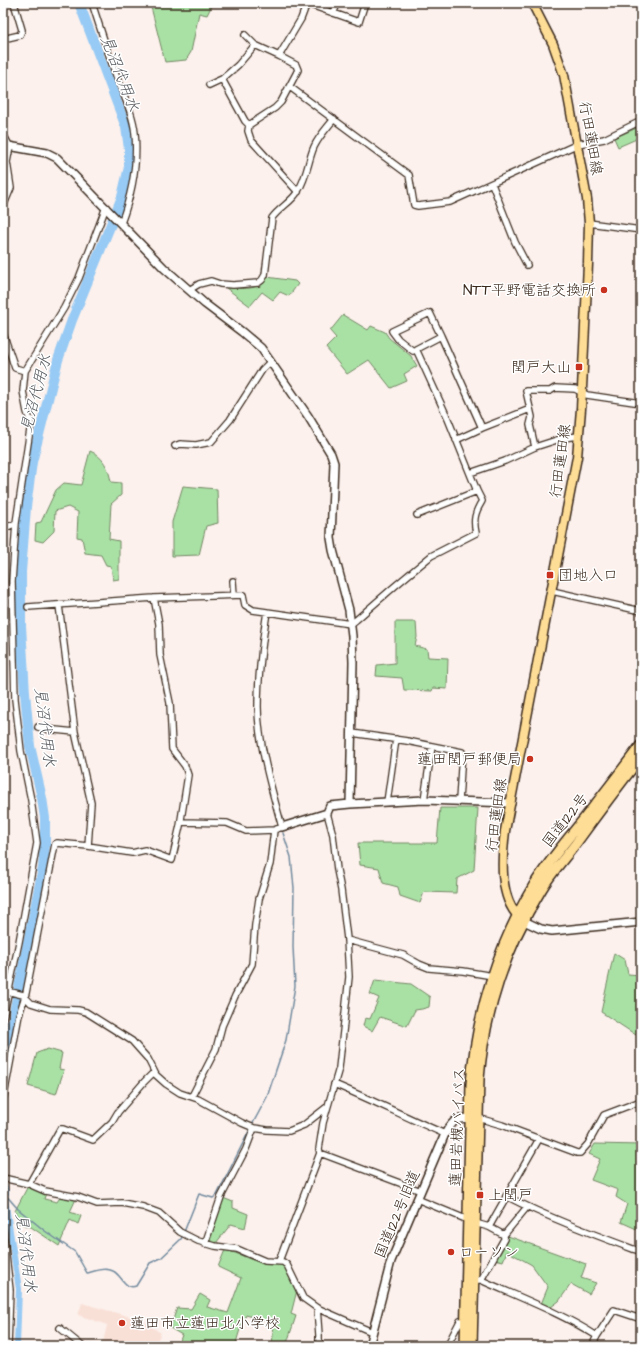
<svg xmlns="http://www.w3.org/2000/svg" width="644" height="1349" font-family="'Architects Daughter','Klee One',sans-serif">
  <rect width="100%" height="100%" fill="#fcf1ed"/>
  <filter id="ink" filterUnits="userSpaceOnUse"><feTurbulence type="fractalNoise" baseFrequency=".025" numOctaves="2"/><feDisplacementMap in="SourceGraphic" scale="8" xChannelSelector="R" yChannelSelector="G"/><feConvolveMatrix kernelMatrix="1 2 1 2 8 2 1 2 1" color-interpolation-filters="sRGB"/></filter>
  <g filter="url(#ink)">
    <path fill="#f9e0d7" d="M82,1303L141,1320L161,1333L155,1346H102L107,1325L78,1315Z"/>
    <path fill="#a9e1a5" stroke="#728662" d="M150,3H213L207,15L199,13L191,52L186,60L165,62Z
      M641,126V137L618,147L614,138Z
      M267,277L295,281L298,284L289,296L280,292L273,300L262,292L250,306L226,288C243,288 257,292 267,277Z
      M343,315L368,330L371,326L385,332L389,338L411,356L417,366L404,374L407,381L391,388L369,360L347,374L326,348L336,338L330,331Z
      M90,451C103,456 109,469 111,482L121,483V495L111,504L109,539L119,541V579L113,580L111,566L106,565L101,555L85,553L82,538L77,537L78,512L68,507L55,511L54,531L43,542L35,540L36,523L41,522L56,490L64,483L81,485Z
      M183,486L217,489L218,523L206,526L199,555L172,556V522Z
      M395,622H416L417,637L415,646L427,649L428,657L448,658L447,689L433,688L432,691L404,690L402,678L376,676L377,665L395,663Z
      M440,808H478L474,870L457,879L456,893L424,892L420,903L400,896L398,887L383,883L379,868L360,865L358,843H437Z
      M614,953L625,960L628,974L641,975V1026L636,1035L601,1012Z
      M375,980L411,984L430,997L429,1007L422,1009L415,1010L407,1026L380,1017L372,1031L363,1026L365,1018L370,1019L379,998L370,994Z
      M48,1049L62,1053L59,1069L64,1070L56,1094L28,1086L37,1053Z
      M595,1144L641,1145V1231L621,1222L627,1204L616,1197L618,1190L591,1180L600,1159L589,1154Z
      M28,1186L46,1193L44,1199L57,1202L61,1196L76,1199L70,1212L81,1216L78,1224L70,1220L59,1246L31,1227L19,1223L15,1211Z
      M223,1198L233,1202V1208L248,1214L245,1228L231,1224L216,1243L208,1240Z
      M508,1236L586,1264L581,1278L596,1283L589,1294L571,1284L559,1301L551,1307L541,1304L548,1287L532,1265L507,1251L503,1261L495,1259Z
      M225,1250C239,1253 251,1261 264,1263C272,1264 278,1263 286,1265L297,1290L291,1314L296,1316L286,1346H272L274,1323L246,1315L241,1326L235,1346H178L182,1335L170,1328L177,1308L191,1309L200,1294L210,1300L207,1307L228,1313L241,1278L218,1267Z"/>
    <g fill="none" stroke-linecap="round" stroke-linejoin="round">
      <path stroke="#728a9e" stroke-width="1.5" d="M252,1125L267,1097L286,1040L295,986L293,947L294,888L291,857L283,833
        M4,1193L18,1209L45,1231L75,1252L87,1273C95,1271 105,1267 113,1271C122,1275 124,1290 136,1286L150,1263L161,1258L181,1239L183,1235
        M184,1232L199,1194L213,1198L217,1195L250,1129"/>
      <path stroke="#97caf4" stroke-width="6" d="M4,1193L19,1289L17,1346"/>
      <path stroke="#97caf4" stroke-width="10" d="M3,1068L43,868L45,844V818L42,798L30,746L25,693L21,626V572L26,507L32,462L58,360L72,320L122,197L129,167V149L126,127L79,3
        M3,1188L4,1193"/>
      <g stroke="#3b2a1e" stroke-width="8">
        <path id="minor" d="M92,3C100,28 108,53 117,78C124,96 133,114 135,133C138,164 132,194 121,223
          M305,3L359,22L365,3
          M333,13L338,3
          M245,35L255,45
          M3,39L20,35L22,30L14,3
          M279,56L255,45L238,65L222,79L245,121L249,125L248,131L251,140L298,192
          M209,85L222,79
          M290,87L409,175L414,205L418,206L450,202L578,144L604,139L641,121
          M249,125L275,108L281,102L298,70L296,65L279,56L301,19L307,3
          M3,134L10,147L7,162L11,188L3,207
          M492,184L515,242L527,265
          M589,223L641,230
          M189,290L199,284L211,281L220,284L233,285L258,283L262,280L265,275L272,218C280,207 292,202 298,191C307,177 308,161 314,147C319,136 327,128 334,119
          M3,333L15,368L25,371
          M416,349L441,336L482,428L530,409
          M456,440L482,428
          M175,446L180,444L196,445L211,442L230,420L262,370L271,361
          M535,447L530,425L532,417L526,391H550L555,388L575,389L587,395L641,403
          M470,473L505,461L535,447L563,438L579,436
          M417,515L477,491L448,419L416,349L413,351L398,339L392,331L430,313L441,336
          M3,529L16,523
          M233,581L234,595
          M552,591L641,611
          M59,605L75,732
          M28,607L154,598L243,595L245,605L253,610L351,624L356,620L395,586L431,556L476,533C473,520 475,512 482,501L477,491
          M38,727L45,729L75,732L91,803L88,846
          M352,733L407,741L462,752L459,801
          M424,800L432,746
          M387,802L396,739
          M181,822L227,823L246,831L274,830L282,827C272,791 258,743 258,707C258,674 262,643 267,612
          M347,940L403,955L419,964L429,968L463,971L493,976
          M3,990L23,995L31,1003L50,1009L78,1010L86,1012L132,1041L148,1059L156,1075L166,1084L180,1093L198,1099L242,1123L254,1128L267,1130L289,1131L304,1125L327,1107
          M3,1018L19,942L37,843L31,800L21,751L15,699L12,581L16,523L31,423L27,412L23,391L25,371L64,308L79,278L106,207
          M334,1084C372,1100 408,1118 445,1134
          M4,1096L19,1015L26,993L55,844L57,843L88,846L132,853L145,850L172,860L180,826L188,775L185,766L172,749L170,703L160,655L159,624L154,598
          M192,1096L216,1049L222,1026L235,996L252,964L255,925L259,899L270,864L274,830
          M478,1118L502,1125L577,1153H580L588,1144L604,1115L641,1101
          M320,1153L421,1191
          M3,1178L29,1184L45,1191L78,1197L97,1204L122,1203L143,1207L159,1213L180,1232L198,1241L215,1246L237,1249L265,1261L283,1262L287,1265L303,1298L317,1308L372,1332
          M29,1184L60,1129H63L93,1140L112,1122L118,1112L144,1082L154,1072
          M506,1196C547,1217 590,1233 633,1249L641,1251
          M417,1199L468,1220
          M475,1223L489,1227L504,1235V1239L481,1280
          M489,1227L539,1139
          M3,1230L10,1290L8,1346
          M504,1235L527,1207
          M205,1244L221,1197L246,1149L254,1128
          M279,1261L320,1153L319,1149L323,1123L339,1068L349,977L347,939L341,890L337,870L333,835L327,813
          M474,1280H481C521,1298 561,1313 597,1336L592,1346
          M317,1308L319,1335V1346
          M60,1328L82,1346
          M597,1336L614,1310L641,1319
          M447,1346L460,1321H466"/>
      </g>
      <g stroke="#3b2a1e" stroke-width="10">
        <path id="tertiary" d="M3,145L47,153L57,158L164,268L205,304L242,332L261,348L308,416L331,454L334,463L331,538L333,550L349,610L352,636L353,662L350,804L424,800L511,803
          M282,827L327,813L330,806L350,804
          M524,921L541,929L552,931L641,922
          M369,1346L391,1261L445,1134C454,1118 457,1118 475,1118"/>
      </g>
      <g stroke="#3b2a1e" stroke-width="11">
        <path id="primary" d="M521,919C498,899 502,857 505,831L577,457L581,409L588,264L589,223L587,199L564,75L553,44L532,3"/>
      </g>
      <g stroke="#3b2a1e" stroke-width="12">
        <path id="trunk" d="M465,1346L471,1084C476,1015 498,945 534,885C548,862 566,841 583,820C603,795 622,770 641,745
          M472,1346L479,1079C484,1013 506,947 541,890C551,873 565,858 577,842C598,813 619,785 641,757"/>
      </g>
      <use href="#minor" stroke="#fff" stroke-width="5.5"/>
      <use href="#tertiary" stroke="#fff" stroke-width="7"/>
      <use href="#primary" stroke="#fedd96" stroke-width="8"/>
      <use href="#trunk" stroke="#fedd96" stroke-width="9"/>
    </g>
  </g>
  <g fill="#c8321e" stroke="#fff" stroke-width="1.5">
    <circle cx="604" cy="290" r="4"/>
    <rect x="575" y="363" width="8" height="8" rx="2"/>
    <rect x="546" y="571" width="8" height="8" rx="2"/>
    <circle cx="530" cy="759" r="4"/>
    <rect x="476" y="1191" width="8" height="8" rx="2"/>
    <circle cx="451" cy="1252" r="4"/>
    <circle cx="122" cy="1323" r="4"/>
  </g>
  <g text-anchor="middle" stroke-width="3" stroke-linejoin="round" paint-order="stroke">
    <g font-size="15" fill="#3b2a1e" stroke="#fff">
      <text transform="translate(591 138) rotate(80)" y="5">行田蓮田線</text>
      <text transform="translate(560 461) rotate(-82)" y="5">行田蓮田線</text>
      <text transform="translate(496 815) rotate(-82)" y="5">行田蓮田線</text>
      <text transform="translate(565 820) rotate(-52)" y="5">国道122号</text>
      <text transform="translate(457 1127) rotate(-88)" y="5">蓮田岩槻バイパス</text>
      <text transform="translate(397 1214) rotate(-67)" y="5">国道122号旧道</text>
    </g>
    <g font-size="15" fill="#3b2a1e" stroke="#fff" text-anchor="start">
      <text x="596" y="295" text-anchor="end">NTT平野電話交換所</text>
      <text x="571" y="372" text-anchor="end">閏戸大山</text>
      <text x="558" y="580">団地入口</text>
      <text x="522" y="764" text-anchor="end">蓮田閏戸郵便局</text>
      <text x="488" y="1200">上閏戸</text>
      <text x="459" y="1257">ローソン</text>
      <text x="130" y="1328">蓮田市立蓮田北小学校</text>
    </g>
    <g font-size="16" font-style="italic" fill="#575a5e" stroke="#fff">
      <text transform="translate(121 73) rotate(69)" y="6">見沼代用水</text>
      <text transform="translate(35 393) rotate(-75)" y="6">見沼代用水</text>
      <text transform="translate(46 727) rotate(83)" y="6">見沼代用水</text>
      <text transform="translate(27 1253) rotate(83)" y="6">見沼代用水</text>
    </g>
  </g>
  <rect width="644" height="1349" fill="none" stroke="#fff" stroke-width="16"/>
  <rect x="8" y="8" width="628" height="1333" fill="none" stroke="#3b2a1e" stroke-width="1.5" filter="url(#ink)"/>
</svg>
